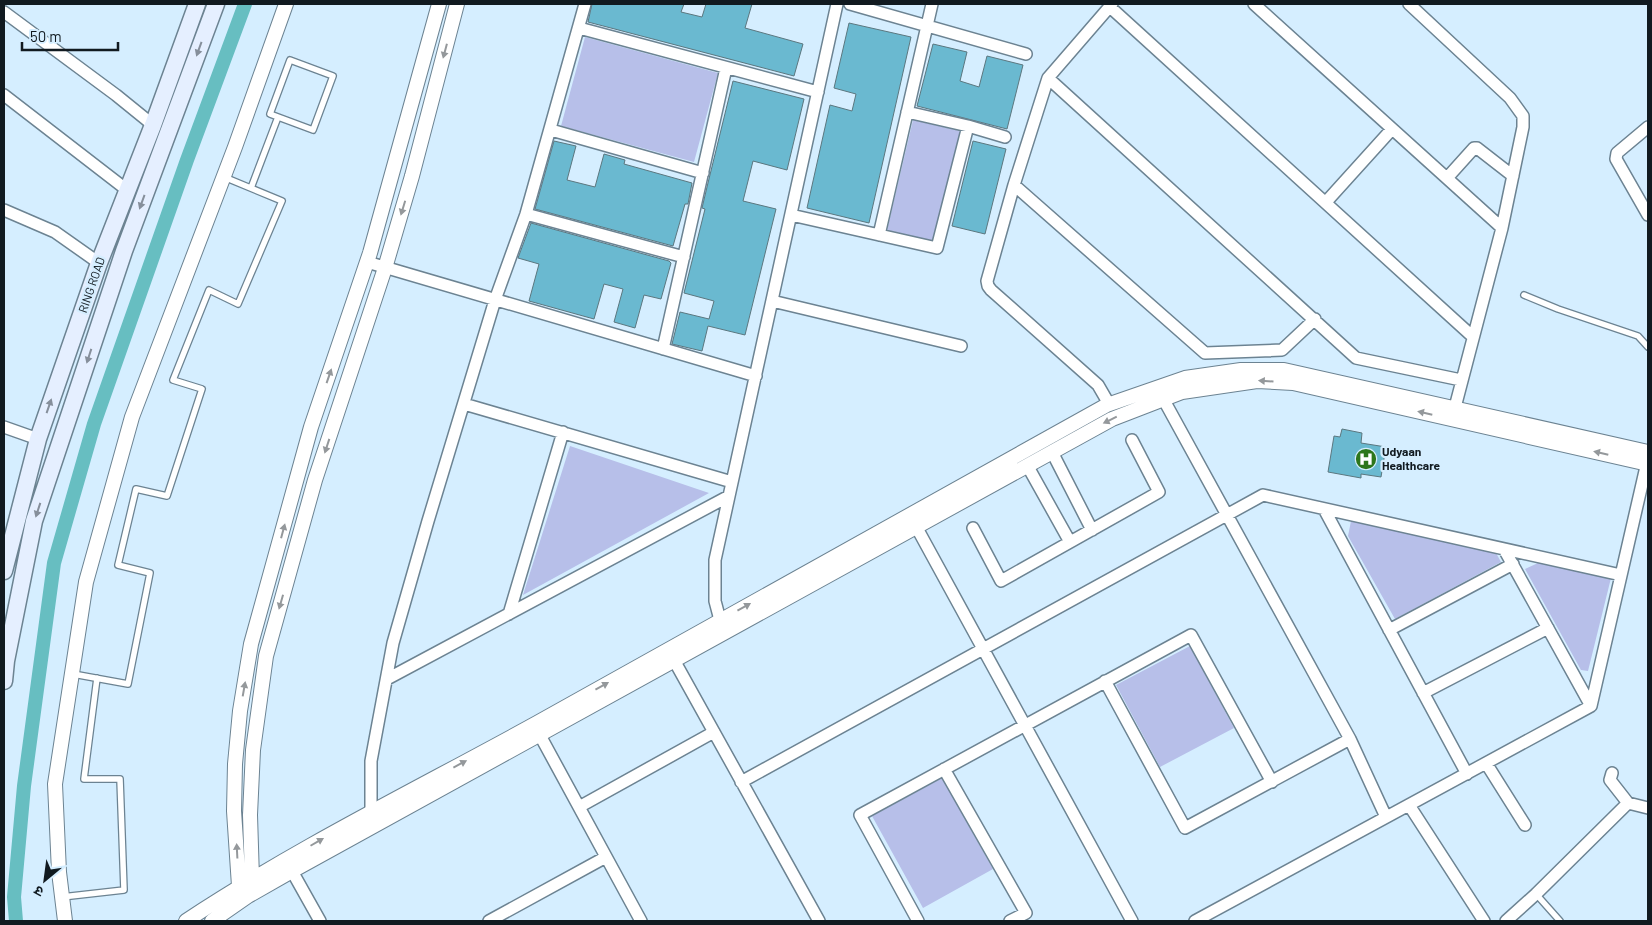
<svg xmlns="http://www.w3.org/2000/svg" width="1652" height="925" font-family="Barlow,'Noto Sans Devanagari',sans-serif">
  <rect width="100%" height="100%" fill="#d5eeff"/>
  <path fill="#b7bfe9" d="M585,37L718,73L694,162L561,126Z
    M913,120L960,131L934,241L887,230Z
    M570,446L709,493L523,595Z
    M1351,521L1496,553L1501,562L1395,619L1348,536Z
    M1538,563L1611,578L1588,671L1581,670L1525,569Z
    M1190,646L1234,728L1160,767L1116,685Z
    M942,778L993,869L923,908L872,816Z"/>
  <g fill="none" stroke-linecap="round" stroke-linejoin="round">
    <path stroke="#67bec1" stroke-width="14" d="M16,921L14,897L24,786L54,563L94,424L187,160L245,4"/>
  </g>
  <path fill="#6ab9d0" stroke="#5b777f" d="M592,4H684L681,12L702,17L706,4H752L745,28L803,44L794,76L588,22Z
    M849,23L911,37L869,223L807,208L830,105L852,111L856,94L834,88Z
    M933,44L967,52L960,81L979,87L987,56L1023,65L1007,129L917,106Z
    M733,81L804,99L787,170L753,161L743,201L776,209L745,335L708,326L702,351L672,344L680,312L709,319L714,301L684,293L705,209L702,208L707,187Z
    M554,141L576,146L567,180L595,187L604,154L625,160L624,164L692,183L688,204H685L673,246L535,209Z
    M973,141L1006,149L985,234L952,226Z
    M531,223L669,261L671,263L661,299L644,295L635,328L614,322L623,289L604,284L594,319L529,301L539,264L518,258Z
    M1342,429L1362,433L1361,443L1386,447L1381,477L1361,474V478L1328,472L1334,436L1340,437Z"/>
  <g fill="none" stroke-linecap="round" stroke-linejoin="round">
    <g stroke="#6c8392" stroke-width="8">
      <path id="service" d="M290,60L333,76L313,130L270,114Z
        M251,188L278,117
        M1524,295L1558,309L1638,336L1648,347
        M73,674L128,684L150,573L118,565L136,489L167,496L202,389L173,380L209,290L238,304L282,201L224,177
        M1536,894L1560,921
        M62,897L124,890L120,779H84L97,678"/>
    </g>
    <g stroke="#6c8392" stroke-width="14">
      <path id="minor" d="M850,4L1026,54
        M1254,4L1502,228
        M1409,4L1510,98L1523,116V127L1502,228L1453,415
        M1110,7L1472,336
        M4,12L116,95L153,125
        M579,28L818,92
        M1048,78L1356,358L1461,380
        M4,95L127,190
        M907,112L968,126L1005,137
        M1648,127L1617,153L1616,159L1648,215
        M551,130L703,173
        M1447,178L1474,148H1477L1513,176
        M1014,185L1205,353L1282,350L1315,319
        M1326,202L1392,129
        M4,210L55,232L99,263
        M526,214L684,257
        M791,215L937,248L968,126
        M879,235L932,4
        M367,262L756,376
        M772,301L961,346
        M663,349L726,68
        M1160,393L1350,739L1386,817
        M464,404L732,482
        M1109,404L1098,385L991,290L988,286L987,281L1014,185L1048,78L1112,4
        M4,427L38,439
        M1052,452L1092,530
        M1027,465L1070,542
        M1324,509L1467,774
        M912,519L1132,921
        M973,528L1001,581L1159,492L1132,440
        M1504,549L1591,706
        M509,614L563,432
        M720,620L715,601V560L837,4
        M1389,630L1513,564
        M670,653L819,921
        M387,679L729,496
        M1105,681L1185,828L1350,739
        M1423,693L1548,628
        M536,728L641,921
        M1486,763L1525,825
        M944,769L1026,913L1010,921
        M1612,773L1610,780L1628,803
        M741,782L1263,495L1621,575
        M1409,805L1484,921
        M579,807L714,732
        M371,812V761L393,643L428,521L495,300L526,214L585,4
        M288,864L320,921
        M489,921L606,857
        M918,921L860,815L1191,635L1272,782
        M1195,921L1591,706L1648,458
        M1506,921L1536,894L1628,803L1648,808"/>
    </g>
    <g stroke="#6c8392" stroke-width="16">
      <path id="tertiary" d="M254,886L252,879L250,815L253,750L266,656L315,480L385,268L412,176L457,4
        M242,893L239,886L234,811L235,764L240,711L251,644L311,427L370,253L439,4
        M65,921L59,872L55,784L86,582L132,417L235,147L286,4
        M186,921C298,847 419,788 537,723C727,618 916,510 1107,405L1185,378L1241,370H1284L1648,452
        M212,921L248,896L292,871L1112,419L1182,392L1257,381L1293,383L1648,464"/>
    </g>
    <g stroke="#6c8392" stroke-width="19">
      <path id="secondary" d="M4,571L38,439L99,263L153,125L197,4
        M4,681L6,661L34,521L124,251L216,4"/>
    </g>
    <use href="#service" stroke="#fff" stroke-width="5.5"/>
    <use href="#minor" stroke="#fff" stroke-width="11"/>
    <use href="#tertiary" stroke="#fff" stroke-width="14"/>
    <use href="#secondary" stroke="#e5efff" stroke-width="16"/>
  </g>
  <defs><path id="oneway-solid" d="M-6-.8H1V-3.2L6.5 0L1 3.2V.8H-6Z" transform="scale(1.25)"/></defs>
  <g fill="#868f9b">
    <use href="#oneway-solid" transform="translate(199 49) rotate(110)"/>
    <use href="#oneway-solid" transform="translate(142 202) rotate(110)"/>
    <use href="#oneway-solid" transform="translate(89 356) rotate(108)"/>
    <use href="#oneway-solid" transform="translate(49 406) rotate(-71)"/>
    <use href="#oneway-solid" transform="translate(38 510) rotate(108)"/>
  </g>
  <g fill="#94989b">
    <use href="#oneway-solid" transform="translate(445 51) rotate(105)"/>
    <use href="#oneway-solid" transform="translate(403 208) rotate(107)"/>
    <use href="#oneway-solid" transform="translate(329 376) rotate(-71)"/>
    <use href="#oneway-solid" transform="translate(1266 381) rotate(-176)"/>
    <use href="#oneway-solid" transform="translate(1425 413) rotate(-167)"/>
    <use href="#oneway-solid" transform="translate(1110 420) rotate(154)"/>
    <use href="#oneway-solid" transform="translate(327 446) rotate(108)"/>
    <use href="#oneway-solid" transform="translate(1601 453) rotate(-167)"/>
    <use href="#oneway-solid" transform="translate(283 531) rotate(-75)"/>
    <use href="#oneway-solid" transform="translate(281 602) rotate(106)"/>
    <use href="#oneway-solid" transform="translate(744 607) rotate(-29)"/>
    <use href="#oneway-solid" transform="translate(602 686) rotate(-29)"/>
    <use href="#oneway-solid" transform="translate(244 689) rotate(-80)"/>
    <use href="#oneway-solid" transform="translate(460 764) rotate(-28)"/>
    <use href="#oneway-solid" transform="translate(317 842) rotate(-30)"/>
    <use href="#oneway-solid" transform="translate(237 851) rotate(-93)"/>
  </g>
  <defs>
    <g id="hospital-disc" transform="scale(1.125)"><circle r="9.5" fill="#2d761b" stroke="#d5eeff"/><path d="M-5-5h3v3.5h4V-5h3V5h-3V1.5h-4V5h-3Z" fill="#fff"/></g>
  </defs>
  <g fill-rule="evenodd">
    <use href="#hospital-disc" x="1366" y="459"/>
  </g>
  <g text-anchor="middle" stroke-width="4.5" stroke-linejoin="round" paint-order="stroke">
    <g font-size="12" fill="#111a20" stroke="#d5eeff">
      <text transform="translate(92 285) rotate(-71)" y="4">RING ROAD</text>
    </g>
    <g font-size="12" font-weight="bold" fill="#111a20" stroke="#d5eeff" text-anchor="start">
      <text x="1382" y="456">Udyaan<tspan x="1382" dy="14">Healthcare</tspan></text>
    </g>
  </g>
  <rect width="1652" height="925" fill="none" stroke="#111a20" stroke-width="10"/>
  <g transform="translate(45 880) rotate(209)" stroke="#d5eeff" stroke-width="4" paint-order="stroke">
  <path d="M0-4L9 19L0 12L-9 19Z" fill="#111a20"/>
  <text y="-8" font-size="14" font-weight="bold" text-anchor="middle" fill="#111a20">उ</text>
  </g>
  <path d="M22 42v8h96v-8" fill="none" stroke="#111a20" stroke-width="2.5"/>
  <text x="30" y="42" font-size="15" fill="#111a20" stroke="#d5eeff" stroke-width="4" paint-order="stroke">50 m</text>
</svg>
